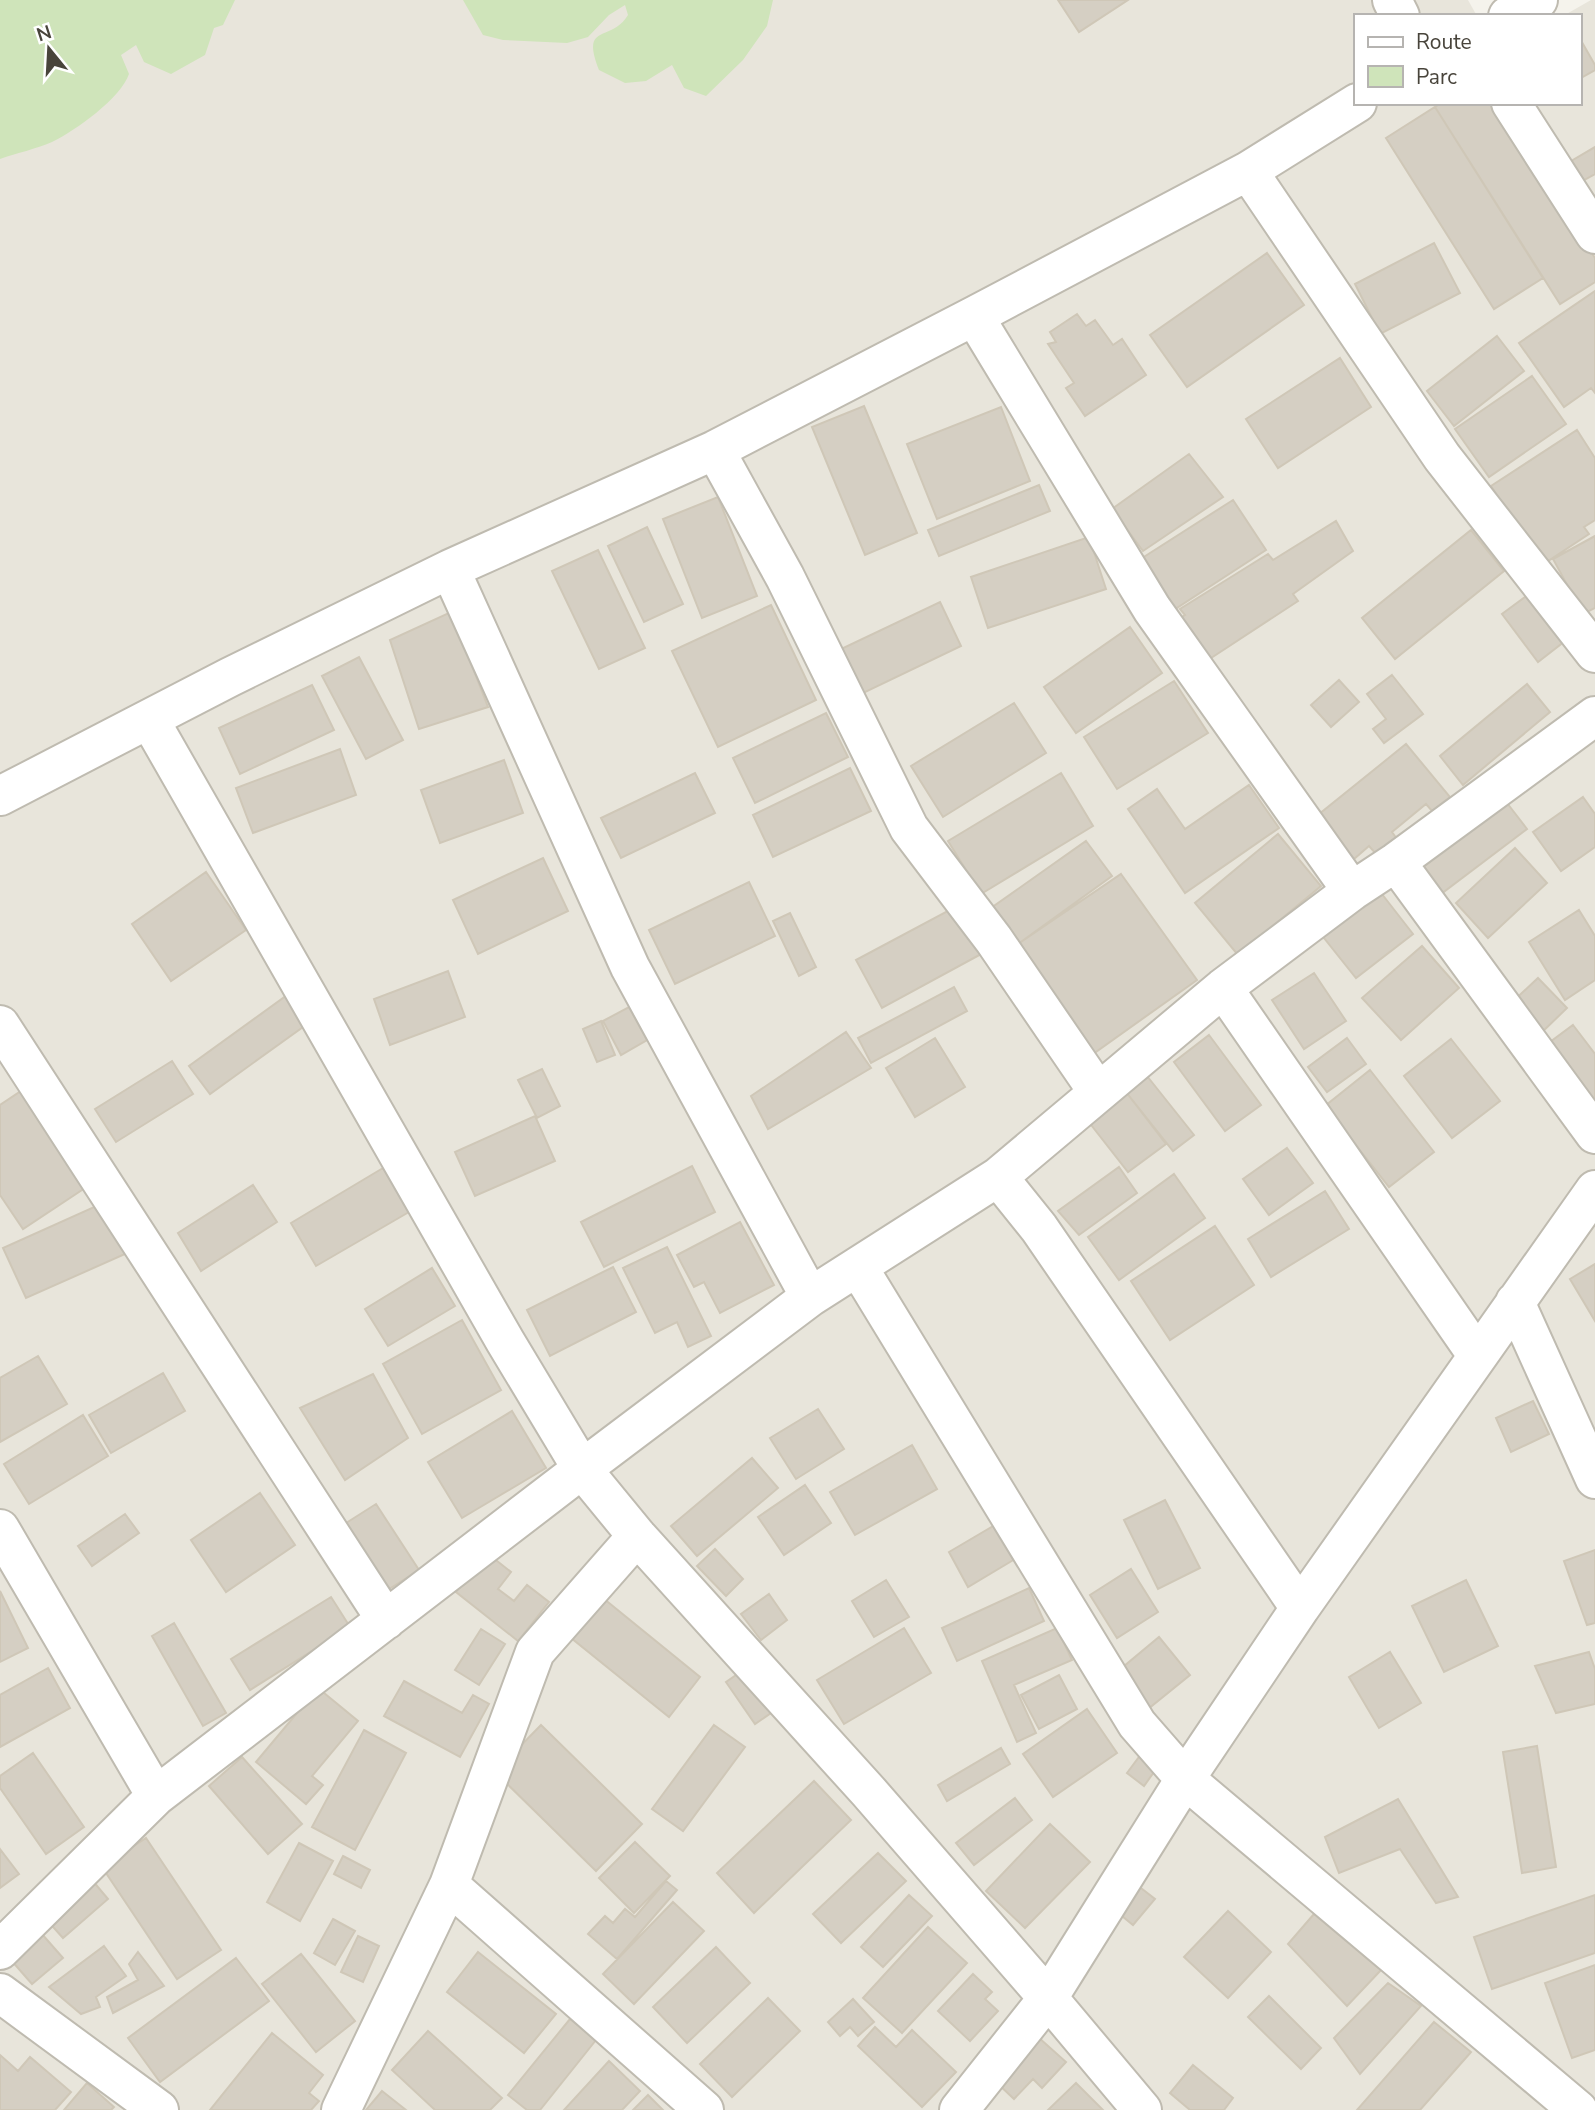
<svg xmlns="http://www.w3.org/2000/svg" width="1595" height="2110" font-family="'Nunito Sans',sans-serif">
  <rect width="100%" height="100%" fill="#f5f3ec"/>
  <path fill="#e8e5db" d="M0,0H1468L1477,16H1355V103H1579V16H1563L1591,0H1595V2110H0Z"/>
  <path fill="#cfe4ba" d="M0,0H235L223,25L214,28L205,55L171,74L144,62L136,45L121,55L129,74C121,98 75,131 52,142C36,149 17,153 0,159Z
    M463,0H773L767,26L743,60L706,96L684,88L672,65L646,81L625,83L599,70C580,22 611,43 628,15L625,5L609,15L588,37L567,43L503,40L483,35Z"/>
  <path fill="#d5cfc3" stroke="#cfc7b7" stroke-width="2" d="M1058,0H1128L1079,32Z
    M1579,37L1595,65V70L1579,79Z
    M1441,103H1497L1595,258V282L1560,304L1435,107Z
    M1435,107L1543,278L1494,309L1386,138Z
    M1595,147V174L1577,184L1566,164Z
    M1434,243L1460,293L1380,334L1355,284Z
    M1267,253L1304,305L1187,387L1150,335Z
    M1595,291V393L1591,388L1564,407L1519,343Z
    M1077,314L1086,326L1095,320L1113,345L1122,339L1146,375L1085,416L1066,388L1074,383L1048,344L1056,342L1050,332Z
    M1497,336L1524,371L1454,426L1427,391Z
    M1340,358L1371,407L1278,468L1246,419Z
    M1532,376L1566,424L1489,477L1455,429Z
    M864,406L917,533L865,555L812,427Z
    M1001,407L1030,481L937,519L907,444Z
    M1577,430L1595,458V520L1584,527L1589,534L1542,565L1491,486Z
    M1189,454L1223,497L1143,551L1112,509Z
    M1039,485L1050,511L939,556L928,530Z
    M718,497L757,596L702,618L663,519Z
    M1233,500L1266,550L1169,613L1136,562Z
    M1336,521L1353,551L1293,594L1298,601L1202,664L1172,623L1185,615L1180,609L1268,554L1273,560Z
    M647,527L683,604L644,622L608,546Z
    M1471,530L1504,571L1395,659L1362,618Z
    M1595,536V608L1583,614L1553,559Z
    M1089,537L1106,589L988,628L971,577Z
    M598,550L645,648L599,669L552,571Z
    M1529,594L1565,641L1538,662L1502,614Z
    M940,602L961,646L859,695L837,651Z
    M771,605L816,700L718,747L672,651Z
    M451,612L488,707L419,729L390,640Z
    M1130,627L1162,673L1076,733L1044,687Z
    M359,657L403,740L366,759L322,676Z
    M1392,675L1423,714L1384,743L1373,729L1386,719L1367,694Z
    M1339,680L1359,702L1331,727L1311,705Z
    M1174,681L1208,733L1117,789L1084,737Z
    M1527,684L1550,712L1463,785L1440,756Z
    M312,685L334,730L240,774L219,728Z
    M1014,703L1046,753L943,817L911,766Z
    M826,713L848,757L755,803L733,758Z
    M1406,744L1450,797L1432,811L1426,804L1392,832L1397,839L1377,855L1369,846L1354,859L1318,815Z
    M340,749L356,795L253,833L236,788Z
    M504,760L523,813L440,843L421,790Z
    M850,768L871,811L773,857L753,815Z
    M695,773L715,813L621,858L601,818Z
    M1061,773L1093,826L981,894L948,841Z
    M1249,785L1279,828L1185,893L1128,809L1157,789L1185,829Z
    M1583,797L1595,814V847L1561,871L1533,832Z
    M1507,803L1527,829L1437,897L1417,871Z
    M1278,834L1321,886L1238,955L1195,903Z
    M1086,841L1112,876L1018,944L991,908Z
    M1515,848L1547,883L1488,938L1456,903Z
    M543,858L568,911L478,954L453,900Z
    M206,872L246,930L171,981L132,924Z
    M1121,874L1197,980L1093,1054L1018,944Z
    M749,882L775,936L675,984L649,930Z
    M1378,889L1413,934L1356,978L1320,933Z
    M957,906L983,953L882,1008L856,960Z
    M1579,910L1595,936V980L1565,1000L1529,942Z
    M790,913L816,967L799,976L773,921Z
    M1422,946L1459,988L1401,1040L1362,998Z
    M448,971L465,1017L390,1045L374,999Z
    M1314,973L1346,1021L1304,1049L1272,1000Z
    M1538,978L1567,1008L1538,1036L1509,1005Z
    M954,987L967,1011L871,1063L858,1038Z
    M290,993L310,1022L210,1094L189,1066Z
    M629,1007L647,1040L621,1055L603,1021Z
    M601,1021L615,1055L597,1062L583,1029Z
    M1573,1025L1595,1054V1111L1546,1045Z
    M846,1032L871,1068L768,1129L751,1096Z
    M1209,1035L1261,1105L1225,1131L1174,1062Z
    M935,1038L965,1087L915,1117L886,1068Z
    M1347,1038L1366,1064L1327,1092L1308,1067Z
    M1451,1039L1500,1101L1452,1138L1404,1076Z
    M172,1061L193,1094L116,1142L95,1109Z
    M542,1069L560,1106L537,1118L518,1080Z
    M1370,1070L1434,1152L1389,1187L1325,1106Z
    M1147,1076L1194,1135L1173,1151L1126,1092Z
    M27,1087L91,1184L23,1229L0,1195V1105Z
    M1126,1092L1166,1144L1128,1172L1088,1121Z
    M535,1116L555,1161L475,1196L455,1152Z
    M1287,1148L1313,1183L1269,1215L1243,1179Z
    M692,1166L715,1212L604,1267L581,1222Z
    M1119,1167L1137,1193L1079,1235L1058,1211Z
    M383,1168L409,1212L316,1266L291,1223Z
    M1174,1174L1205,1218L1119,1280L1088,1237Z
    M253,1185L277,1222L201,1271L178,1233Z
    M1325,1191L1349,1229L1271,1277L1248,1239Z
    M103,1203L125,1254L26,1298L3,1248Z
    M740,1222L774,1285L720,1313L704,1282L694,1287L677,1255Z
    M1215,1226L1254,1285L1170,1340L1131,1281Z
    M667,1247L711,1336L688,1347L677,1322L655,1333L623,1268Z
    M1595,1264V1321L1570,1279Z
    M613,1267L636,1312L550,1356L527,1310Z
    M432,1268L455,1306L388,1346L365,1309Z
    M462,1320L501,1390L422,1434L383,1364Z
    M38,1356L67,1404L0,1442V1378Z
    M163,1373L185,1411L111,1453L89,1415Z
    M373,1374L408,1438L345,1480L300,1408Z
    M1533,1401L1549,1434L1511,1452L1496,1418Z
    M818,1409L844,1449L796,1479L770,1438Z
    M512,1411L546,1468L462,1518L428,1462Z
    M83,1415L108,1456L29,1504L4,1464Z
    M912,1445L937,1489L855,1535L830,1492Z
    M752,1458L778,1488L697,1556L671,1526Z
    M805,1485L831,1523L784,1555L758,1517Z
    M260,1493L295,1545L226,1592L191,1540Z
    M1165,1500L1200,1568L1158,1589L1124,1520Z
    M376,1504L419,1570L386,1591L343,1525Z
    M125,1514L139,1533L92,1566L78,1546Z
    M995,1525L1015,1559L968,1587L949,1552Z
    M715,1549L743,1579L726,1596L697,1566Z
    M1595,1550V1623L1587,1625L1564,1561Z
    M487,1553L511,1572L498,1589L514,1601L527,1585L549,1602L518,1641L456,1592Z
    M1131,1569L1158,1612L1117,1638L1090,1595Z
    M886,1580L909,1617L874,1637L852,1601Z
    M1466,1580L1498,1646L1444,1672L1412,1606Z
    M1029,1588L1044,1621L957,1661L942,1628Z
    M0,1591L28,1648L0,1662Z
    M598,1594L700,1677L669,1717L565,1633Z
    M769,1594L787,1620L761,1640L741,1614Z
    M331,1597L350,1627L250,1690L231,1659Z
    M174,1623L226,1713L203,1726L152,1636Z
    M904,1628L931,1673L844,1724L817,1680Z
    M1057,1628L1072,1660L1014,1685L1036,1733L1017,1742L982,1661Z
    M481,1629L505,1644L479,1685L455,1670Z
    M1159,1637L1190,1675L1148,1709L1117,1672Z
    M1390,1652L1421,1703L1379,1728L1349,1677Z
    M1589,1652L1595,1669V1704L1556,1713L1535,1666Z
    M48,1668L70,1708L0,1747V1695Z
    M745,1669L774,1711L755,1724L726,1682Z
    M1059,1675L1077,1709L1039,1729L1021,1695Z
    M404,1681L462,1713L473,1695L489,1704L460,1757L384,1716Z
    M318,1688L358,1721L312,1776L323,1785L306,1804L256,1762Z
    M1087,1709L1117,1753L1053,1797L1023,1754Z
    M541,1725L642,1824L596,1871L495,1772Z
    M714,1725L745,1747L683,1831L652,1809Z
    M364,1730L406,1753L355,1850L312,1827Z
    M1537,1746L1556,1867L1522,1873L1503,1752Z
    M1001,1748L1010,1764L947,1801L938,1785Z
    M33,1753L84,1827L46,1854L0,1788V1776Z
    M1142,1753L1159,1765L1144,1786L1127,1773Z
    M242,1757L302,1824L268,1854L209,1786Z
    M814,1781L851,1820L754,1913L717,1873Z
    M1015,1798L1032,1820L974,1865L956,1843Z
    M1398,1799L1458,1897L1436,1903L1400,1849L1339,1873L1325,1837Z
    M1050,1824L1090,1862L1025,1928L986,1891Z
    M146,1838L221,1950L177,1979L102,1867Z
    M635,1842L670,1876L634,1913L599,1878Z
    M299,1843L333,1861L300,1921L267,1902Z
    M0,1849L19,1874L0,1888Z
    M878,1853L906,1881L841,1943L813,1914Z
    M343,1856L370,1870L361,1888L334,1874Z
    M92,1880L108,1899L63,1938L46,1919Z
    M666,1881L677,1890L617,1959L588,1934L605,1916L613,1923L625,1909L635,1917Z
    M1137,1885L1155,1899L1133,1925L1116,1911Z
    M909,1895L932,1916L883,1967L861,1947Z
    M1595,1895V1953L1492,1989L1474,1937Z
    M673,1902L704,1931L634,2004L603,1974Z
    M1228,1911L1271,1952L1228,1998L1184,1957Z
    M1314,1914L1381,1970L1347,2006L1288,1944Z
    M333,1919L355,1931L335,1965L314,1953Z
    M34,1925L63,1958L32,1984L4,1952Z
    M928,1927L967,1963L902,2033L863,1998Z
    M358,1936L379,1946L363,1982L341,1972Z
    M104,1946L126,1976L96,1997L100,2007L81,2014L49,1987Z
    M716,1947L750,1983L687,2043L653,2007Z
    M138,1952L164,1986L113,2013L107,1997L138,1980L129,1964Z
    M478,1952L556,2014L524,2053L447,1992Z
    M301,1954L355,2021L316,2052L262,1984Z
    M236,1958L269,2001L160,2082L128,2038Z
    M1595,1965V2050L1572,2058L1545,1983Z
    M973,1974L992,1992L985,1999L998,2011L970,2041L938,2011Z
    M1388,1983L1421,2006L1360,2074L1334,2038Z
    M1269,1996L1321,2048L1301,2069L1248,2017Z
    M768,1998L800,2031L732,2097L700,2064Z
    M853,1999L874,2022L858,2036L850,2027L840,2036L828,2022Z
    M570,2019L596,2040L540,2110H527L508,2095Z
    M1434,2022L1471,2052L1420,2110H1357Z
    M875,2027L896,2047L912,2030L956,2072L922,2107L858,2046Z
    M428,2031L502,2098L490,2110H435L392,2070Z
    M272,2033L323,2075L309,2093L319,2101L311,2110H210Z
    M1038,2037L1066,2062L1042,2088L1033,2079L1014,2099L996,2082Z
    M0,2055L18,2071L30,2057L71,2092L55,2110H0Z
    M609,2061L640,2091L622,2110H564Z
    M1193,2065L1233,2098L1224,2110H1190L1170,2093Z
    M87,2083L114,2107L111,2110H64Z
    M1076,2083L1103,2110H1048Z
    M382,2091L406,2110H366Z
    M648,2095L663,2110H633Z"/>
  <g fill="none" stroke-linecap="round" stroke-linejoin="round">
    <g stroke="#bfbbb0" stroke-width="42">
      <path id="minor" d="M1392,0L1400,16
        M1508,16L1538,0
        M1511,103L1595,234
        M1248,171L1442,457L1595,653
        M974,316L1152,609L1352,891
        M715,450L785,577L909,828L994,940L1098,1092
        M450,569L630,967L810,1297
        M149,719L505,1341L582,1469L637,1536L868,1791L1048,1998L1142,2110
        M0,796L230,677L450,569L715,450L974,316L1248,171L1357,103
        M1396,862L1595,1134
        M1223,988L1477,1355
        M0,1025L386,1620
        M998,1177L1039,1228L1300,1608
        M858,1267L1137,1724L1185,1779L1578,2110
        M1515,1302L1595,1479
        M0,1529L156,1796
        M449,1885L704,2110
        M0,1950L156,1796L582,1469L810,1297L998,1177L1223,988L1352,891L1396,862L1595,716
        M0,1993L159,2110
        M341,2110L449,1885L535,1652L637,1536
        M959,2110L1048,1998L1185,1779L1300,1608L1595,1190"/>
    </g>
    <use href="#minor" stroke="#fff" stroke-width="38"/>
  </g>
  <rect x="1354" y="14" width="228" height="91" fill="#ffffff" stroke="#b6b4b1" stroke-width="2"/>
  <rect x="1368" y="37" width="35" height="10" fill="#ffffff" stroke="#b6b4b1" stroke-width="2"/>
  <text x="1416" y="49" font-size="21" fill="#48443b">Route</text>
  <rect x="1368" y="66" width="35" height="21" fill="#cfe4ba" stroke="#b6b4b1" stroke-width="2"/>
  <text x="1416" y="84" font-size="21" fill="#48443b">Parc</text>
  <g transform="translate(49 49) rotate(342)" stroke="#ffffff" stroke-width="5" paint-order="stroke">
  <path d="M0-5L12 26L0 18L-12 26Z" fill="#48443b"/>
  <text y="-10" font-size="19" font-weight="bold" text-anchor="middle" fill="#48443b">N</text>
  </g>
</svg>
